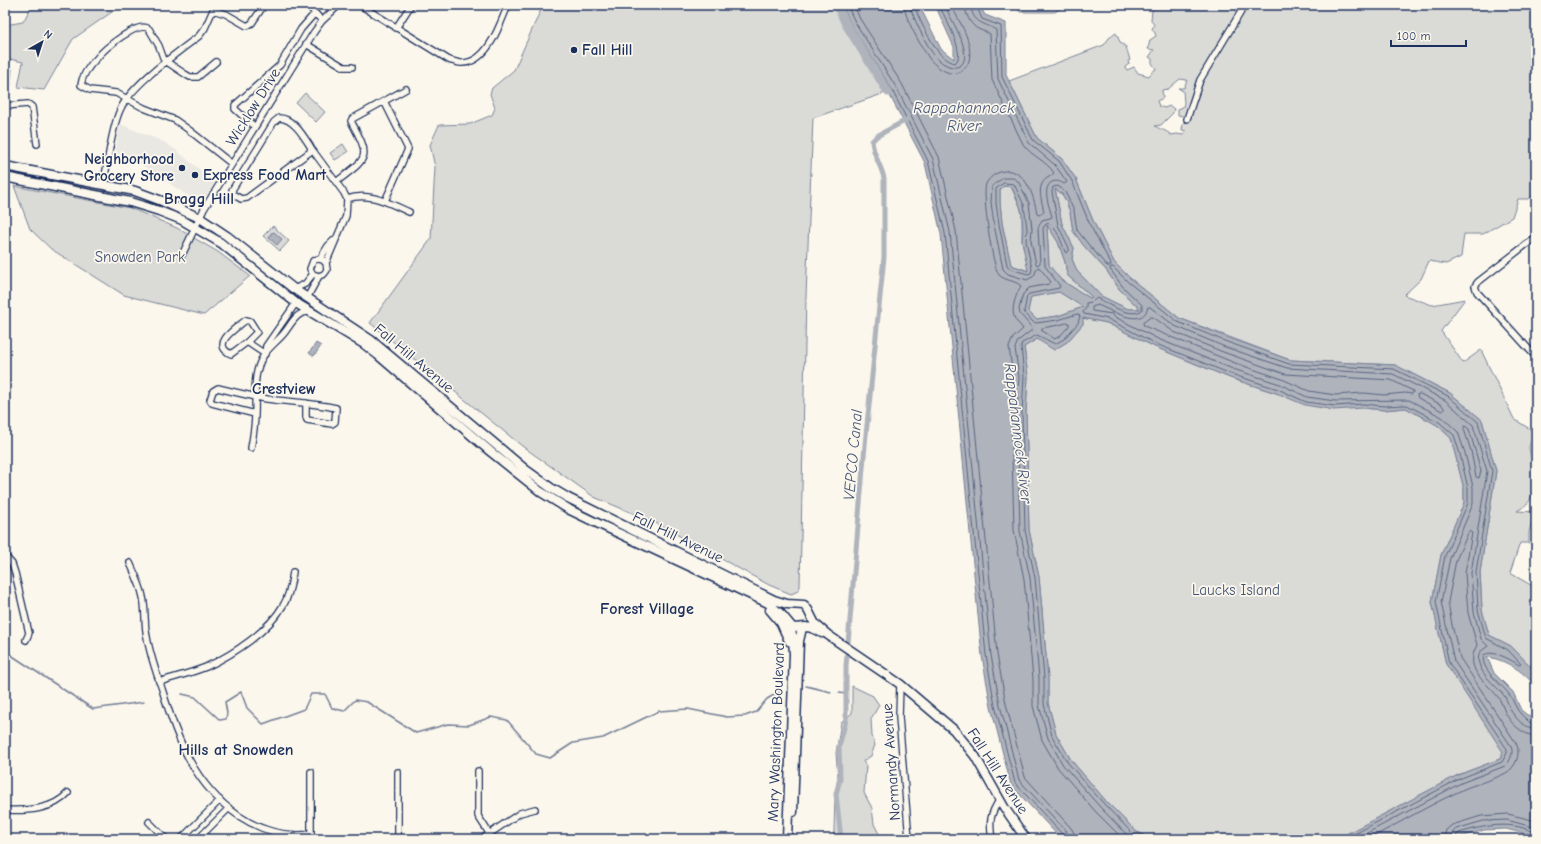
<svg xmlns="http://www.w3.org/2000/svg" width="1541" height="844" font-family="'Comic Neue',sans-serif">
  <rect width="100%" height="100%" fill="#fbf7ec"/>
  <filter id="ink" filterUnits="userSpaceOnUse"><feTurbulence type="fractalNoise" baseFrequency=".025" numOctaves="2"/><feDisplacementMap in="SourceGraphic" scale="8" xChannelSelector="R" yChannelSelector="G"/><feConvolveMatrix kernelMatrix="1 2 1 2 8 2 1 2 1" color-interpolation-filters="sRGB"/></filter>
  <g filter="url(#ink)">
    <path fill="#eae8e2" d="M120,124L164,142L177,151L215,182L201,205L141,164L117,154L116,153L117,136Z"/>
    <path fill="#dadad7" stroke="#7a849a" d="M32,5H122L73,39L44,90L18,87L23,62L5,58V25L23,22Z
      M543,5H837L847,26L888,92L813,118L806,296L800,587L796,592L791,594L769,585L654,522L594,497L522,446L370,323L431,239L435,167L430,145L439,125L470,124L492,115L495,108L490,94L492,88L514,70Z
      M1015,5H1066L1055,12H1020Z
      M1165,5H1244L1200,78L1187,117L1178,115V109L1183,107L1184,103L1183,91L1178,88H1184L1187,80L1180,79L1168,89L1162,90L1163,98L1157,101L1159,106L1164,108L1170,106L1174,109L1173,113L1161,125L1155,126C1161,130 1166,130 1171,135L1177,134L1183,135L1186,131L1182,130L1183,123L1187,120L1196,92L1207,67L1246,5H1536V193L1528,199H1518L1512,217L1483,234H1464L1461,257L1446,264L1429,261L1421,279L1404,295L1432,305L1465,299L1441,331L1463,363L1481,350L1514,419L1533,431L1529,448L1533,467L1536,466V477H1535C1533,495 1534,501 1517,511L1536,512V521H1532L1529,532V543H1520L1510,573L1536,588V672L1511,646L1489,635L1482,610L1480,572L1496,471L1482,420L1450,393L1395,365L1290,360L1179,318L1131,279L1114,262L1094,223L1076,179L1062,159L1037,138L1009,81L1104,45L1109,38L1116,33L1120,42L1126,47L1130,60L1128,61L1129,64L1125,67L1127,70L1134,67L1138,73L1149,76L1152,72L1156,69L1152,63V59L1149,57L1154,50L1148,49L1150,40L1156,36L1155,33L1152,29L1154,25L1151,20L1152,10Z
      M5,68L12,69L11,80L5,79Z
      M5,81L11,82L10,93H5Z
      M305,93L325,112L316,122L296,103Z
      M343,144L348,152L335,160L330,153Z
      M14,186L130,208L177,228L218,252L250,276L204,315L124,295L51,249L30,229Z
      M1004,186L1011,187L1020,206L1022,214V241L1029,271L1011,265L1002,223L1000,202V190Z
      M1055,188L1062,194L1066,201L1070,212L1073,231L1084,246L1106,270L1120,290L1140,309H1128L1101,296L1077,271L1072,259L1074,248L1062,224Z
      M1047,225L1058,242L1065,262L1067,275L1092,297L1090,298L1061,280L1049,265Z
      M273,226L289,241L280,251L263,236Z
      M1059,292L1083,307L1058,316L1036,319L1028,311L1031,297Z
      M1082,318L1107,323L1155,347L1230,378L1276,393L1363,408L1384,410L1406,408L1437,425L1451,438L1464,489V503L1441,555L1432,602L1446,664L1503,751L1500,759L1458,775L1337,839H1151L1137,832L1106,801L1071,760L1056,734L1048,703V678L1039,577L1029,530L1026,413L1028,376L1024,347L1037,339L1054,349L1067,342L1083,324Z
      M852,686L873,696L879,705L871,719L872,736L875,745L871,756L863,761L866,766L864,793L872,808L874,824L880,836L879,839H833L834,832L835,795L838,777L836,753L841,722L852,713Z"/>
    <path fill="#afb3bb" stroke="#747e96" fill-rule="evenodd" d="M837,5H919L941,49L954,59V47L935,5H979L985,15L1006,23V75L1037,138L1062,159L1076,179L1094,223L1114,262L1131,279L1179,318L1229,338L1290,360L1395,365L1450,393L1482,420L1496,471L1480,572L1482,610L1489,635L1511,646L1535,671L1536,689C1528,673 1504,659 1487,657L1494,673L1513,692L1521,710L1536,722V839L1530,835L1506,829L1484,830L1455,839H1337L1458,775L1500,759L1503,752L1446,664L1432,602L1441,555L1464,503V489L1451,438L1437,425L1406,408L1384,410L1363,408L1334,410L1305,405L1276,393L1230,378L1155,347L1107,323L1083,318V324L1067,342L1054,350L1037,339L1024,347L1028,376L1026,413L1029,530L1039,577L1048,678V703L1056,734L1071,760L1106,801L1137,832L1151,839H1061L1011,785L991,707L982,656L941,234L925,163L888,92L847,26ZM1004,186L1012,187L1020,206L1022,214L1023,230L1022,241L1028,271L1011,265L1002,223L1000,202V190ZM1055,189L1062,194L1066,201L1070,212L1073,231L1084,246L1106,270L1120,290L1140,309H1128L1101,296L1077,271L1072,259L1074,248L1062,224ZM1047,225L1058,242L1065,262L1067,275L1092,297L1090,298L1061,280L1049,265ZM1059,292L1083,307L1058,316L1036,319L1028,311L1031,297Z
      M274,232L282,239L277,245L269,238L271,233Z
      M316,343L321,346L314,356L309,353Z"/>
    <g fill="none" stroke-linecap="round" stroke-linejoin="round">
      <path stroke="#566483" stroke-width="1" d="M842,5L851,25L892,90L928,161L945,233L986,655L995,706L1015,783L1063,835L1064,839
        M847,5L855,22L896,87L933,159L950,232L991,655L1000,705L1019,780L1067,832L1069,839
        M854,5L860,19L902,84L939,157L956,231L997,654L1006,704L1025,777L1071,828L1074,833L1075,839
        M904,5C904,17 922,48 929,58C936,68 955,81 965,68C971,62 970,52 969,45C966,31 957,17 951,5
        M910,5C911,14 928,48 934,55C949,73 971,72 963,45C959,31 950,18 945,5
        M915,5C916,16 931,41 937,50C940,55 949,62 955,63C967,55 944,16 939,5
        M965,5C965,13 970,25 978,29C982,31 987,32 990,34L992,80L1023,144C1031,156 1047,161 1054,173C1052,176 1048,177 1046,179C1036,187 1042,201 1044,212L1039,215L1037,214C1034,195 1024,164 1000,172C994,174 988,179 986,184C982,195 992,266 999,275C1005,281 1015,280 1021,286C1016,294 1010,310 1015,319C1017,323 1021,325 1023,329L1013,338L1009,347L1013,377L1011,413L1014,530L1024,579L1033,679V706L1042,740L1058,768L1095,811L1123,839
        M971,5C972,24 984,22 996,30L998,79L1029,143L1055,165L1067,182L1064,184C1061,182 1057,180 1052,182C1041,188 1050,208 1052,217L1050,218L1042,220L1038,228L1040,263L1038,265L1036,264L1031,241L1032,229L1029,203L1018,181L1013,178H1003L992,186L991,202L994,225L1003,269L1008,274L1027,280L1034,276L1037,268L1039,267L1051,282L1049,284L1029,288L1023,294L1019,309L1020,314L1033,329L1018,341L1015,348L1019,377L1017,413L1020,531L1030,578L1039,678V705L1048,738L1063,765L1100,807L1131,839
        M976,5L982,19L1001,26L1002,77L1033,140L1059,161L1072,181L1090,225L1111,264L1110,266H1107L1088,244L1077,230L1074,211L1069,200L1065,192L1058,186L1053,187L1052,192L1058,225L1069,248V251L1067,253L1065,252C1062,243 1057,227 1048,223L1045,225L1043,228L1045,266L1060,286L1059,288L1029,294L1027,296L1024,312L1033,322L1036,323L1058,320L1077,314L1080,316L1078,323L1064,339L1055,344L1037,335L1022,343L1021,346L1024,376L1022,413L1025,530L1035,578L1044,678V704L1052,736L1068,763L1104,804L1134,835L1142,839
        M1004,183L1014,184L1024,205L1027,229L1026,241L1032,269L1031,273L1028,274L1010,269L1007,265L999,224L996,203V189Z
        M1151,317H1153L1174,332L1223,352L1285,374L1391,380L1413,391V393L1412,394L1405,393L1384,395L1364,393L1335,395L1309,391L1282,379L1235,363L1144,326L1143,323Z
        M1067,323H1069V326L1061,335L1055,339L1041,330L1042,328L1059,325Z
        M1420,394L1442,405L1444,408V410L1442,411L1418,398L1417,395Z
        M1465,426L1469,429L1481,471L1479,478L1476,477L1471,451L1464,429Z
        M1345,839L1459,779L1502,762L1507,753V749L1449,663L1436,602L1445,556L1468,503V488L1460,454L1454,435L1439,422L1407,405L1384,406L1363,404L1335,406L1306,402L1278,389L1231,374L1156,344L1108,319L1084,314L1083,312L1086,308V303L1092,302L1097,298C1107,304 1132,319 1142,310V305L1123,287L1110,269L1111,267H1113L1128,282L1178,322L1227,342L1289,364L1394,369L1448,396L1478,422L1492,471L1476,572L1478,610L1486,638L1508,650L1521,664L1519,665C1511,660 1493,649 1484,655C1479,668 1501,684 1508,693C1516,703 1514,709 1526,719C1529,722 1532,725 1536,725
        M1356,839L1461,783L1505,766C1510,762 1514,753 1511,746L1454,661L1441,602L1450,558L1473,504V487L1465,453L1458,432L1442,417L1409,400L1335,401L1307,397L1280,384L1233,369L1158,339L1113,316L1112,314L1092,311V307L1098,305L1111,311L1112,313L1114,312C1125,317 1144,324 1148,307H1150L1175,326L1225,347L1287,368L1393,374L1445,400L1473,425L1487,471L1471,573L1474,612L1481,639L1488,646L1480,652C1472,670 1497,685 1505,697C1507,700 1508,705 1510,709C1514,717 1526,730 1536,730
        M1369,839C1401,822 1431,804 1464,789C1475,784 1504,777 1511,769C1518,762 1520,751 1516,743L1460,658L1452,625L1448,602L1456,560L1469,531L1472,533L1465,573L1468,613L1477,645C1462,672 1489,682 1500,700C1502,704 1503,708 1505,712C1510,723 1524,736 1536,736
        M1444,839L1446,830L1452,825L1481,816L1508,814L1536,821
        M1451,839L1452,833L1456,829L1483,821L1507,820L1536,828
        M1456,839V836L1459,833C1482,826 1514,819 1536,834"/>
      <path stroke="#747e96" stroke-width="1.5" d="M5,651L93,709L144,702
        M806,686L831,692
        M839,693L846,694
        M182,694L195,697L220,720L226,719L227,713L225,702L241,692L247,708L263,724L304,709L311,694H325L332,708L344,711L355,700L367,702L416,733L448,724L469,725L491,717L507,720L536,754L550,758L573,743L603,738L659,711L688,709L727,717L745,716L756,712L767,699L781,691"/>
      <path stroke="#afb3bb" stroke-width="5" d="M841,839L836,794L840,779L839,746L846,720V666L865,445L884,257V178C881,165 873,155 872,141L877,136L908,119"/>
      <path stroke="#afb3bb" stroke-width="9" d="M837,5L847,26L888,92"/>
      <g stroke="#1b2f5e" stroke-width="8">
        <path id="street" d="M308,5L322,21
          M360,5L449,60C453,61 458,63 462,63C488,63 500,24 508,5
          M396,28L411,5
          M306,44L344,67H352
          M216,62L198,77H190L185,74L164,60L159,46L149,29C138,20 104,49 97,58C90,65 82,76 81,85L90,90L116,93L144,108L175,120L189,130L232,164
          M384,101L408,149L385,201
          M5,106L28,104L32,107L37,144
          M279,118C293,118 303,135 310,146L311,148L310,152L255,192L247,198L241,199L233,194L232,190L274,122Z
          M1187,119L1200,80L1245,5
          M255,127L235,109V105L280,65L301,29L315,13
          M311,148L344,193L347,199L346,216L326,263
          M336,182C369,157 371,158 351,121L352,119L406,89
          M103,185C109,160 110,133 120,110C132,84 176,54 199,36L205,28L213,10L226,14L247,26L252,23L264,5
          M347,199C369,191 389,203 409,212
          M1536,237L1478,282L1475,286L1477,292L1536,357
          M182,255L204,209L314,32L322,21L339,5
          M320,259L328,246L333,241
          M294,289L305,284L313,274
          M307,298L319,276L324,274L327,270L326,263C322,258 317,258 313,261L310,269L313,274L319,276
          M247,342L257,332L250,321L246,320C236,328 210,344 231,354L247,342L265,354
          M265,354L266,346L296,303
          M255,414L212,403L210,400L213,391L218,388C234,392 251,396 267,399C290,402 313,403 336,408L335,422L332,424L307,420L306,417V403
          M251,448C253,437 255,425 255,414C256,394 252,373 264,355C269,347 279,340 285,332C292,323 296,312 309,312
          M5,556L12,564L15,573L29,633L26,640
          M130,563C135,574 141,586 143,597C146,610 144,624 147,637C150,655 156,672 162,689C177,739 194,785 239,816C260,830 286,838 311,834
          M159,682C175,677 191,673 206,667C234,654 269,631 284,604C290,594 291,583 293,572
          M900,684L899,717L909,839
          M478,771V816L489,833
          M398,772V839
          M5,810C27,811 53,810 68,793
          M149,822L166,839
          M181,839L220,800
          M198,839L229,808
          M311,839V772
          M482,839L520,813L535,809
          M992,839C989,822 990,814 1000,799"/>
      </g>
      <g stroke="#1b2f5e" stroke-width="11">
        <path id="secondary" d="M5,166L135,191L162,201L200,218L227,236L294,289L371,340L526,470L551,488L568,498L774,600L787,604L804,605L808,610L815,624L828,635L900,684L954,730L975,756L1004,807L1026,839
          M5,177L130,202L159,211L182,220L221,243L296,303L364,344L378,355L491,452L541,492L570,510L599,524L768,603L782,615L792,627C797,629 800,627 805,627C811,627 817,630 822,633
          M770,610L781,623L789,641
          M793,812L799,641L802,628
          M787,839L794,654L793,639L790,626"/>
      </g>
      <use href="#street" stroke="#fbf7ec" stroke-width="5.5"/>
      <use href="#secondary" stroke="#fbf7ec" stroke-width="8"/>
    </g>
  </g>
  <g fill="#1b2f5e" stroke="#fbf7ec" stroke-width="1.5">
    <circle cx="574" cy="50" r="4"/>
    <circle cx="182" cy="168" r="4"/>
    <circle cx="195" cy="175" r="4"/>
  </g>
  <g text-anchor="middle" stroke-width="3.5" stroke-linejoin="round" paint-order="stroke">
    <g font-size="15" font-weight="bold" fill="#1b2f5e" stroke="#fbf7ec" text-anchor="start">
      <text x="582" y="55">Fall Hill</text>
      <text x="174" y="164" text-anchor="end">Neighborhood<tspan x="174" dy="17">Grocery Store</tspan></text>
      <text x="203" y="180">Express Food Mart</text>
    </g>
    <g font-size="15" fill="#1b2f5e" stroke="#fbf7ec">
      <text transform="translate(253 107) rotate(-58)" y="5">Wicklow Drive</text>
      <text transform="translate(414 358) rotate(40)" y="5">Fall Hill Avenue</text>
      <text transform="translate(678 537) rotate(26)" y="5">Fall Hill Avenue</text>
      <text transform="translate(776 732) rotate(-88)" y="5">Mary Washington Boulevard</text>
      <text transform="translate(891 762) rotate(-94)" y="5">Normandy Avenue</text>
      <text transform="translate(998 771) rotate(57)" y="5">Fall Hill Avenue</text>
    </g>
    <g font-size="15" fill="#415176" stroke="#fbf7ec">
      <text x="140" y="262">Snowden Park</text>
      <text x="1236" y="595">Laucks Island</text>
    </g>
    <g font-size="16" font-style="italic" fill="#47577a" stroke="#fbf7ec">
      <text x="964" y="113">Rappahannock<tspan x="964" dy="18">River</tspan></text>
      <text transform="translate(1019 433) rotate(83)" y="6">Rappahannock River</text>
      <text transform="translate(852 455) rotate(-85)" y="6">VEPCO Canal</text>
    </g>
    <g font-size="16" font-weight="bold" fill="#1b2f5e" stroke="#fbf7ec">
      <text x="199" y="204">Bragg Hill</text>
      <text x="284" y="394">Crestview</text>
      <text x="647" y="614">Forest Village</text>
      <text x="236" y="755">Hills at Snowden</text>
    </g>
  </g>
  <rect width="1541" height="844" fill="none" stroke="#fbf7ec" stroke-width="20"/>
  <rect x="10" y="10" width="1521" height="824" fill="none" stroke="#1b2f5e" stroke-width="1.5" filter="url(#ink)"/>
  <g transform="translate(42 42) rotate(39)" stroke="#fbf7ec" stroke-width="3" paint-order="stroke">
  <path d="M0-3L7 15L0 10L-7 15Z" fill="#1b2f5e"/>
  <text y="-6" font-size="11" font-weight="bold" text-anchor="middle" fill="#1b2f5e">N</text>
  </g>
  <path d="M1391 40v6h75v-6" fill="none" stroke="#1b2f5e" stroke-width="2"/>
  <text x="1397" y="40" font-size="12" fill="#1b2f5e" stroke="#fbf7ec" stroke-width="3" paint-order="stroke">100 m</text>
</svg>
